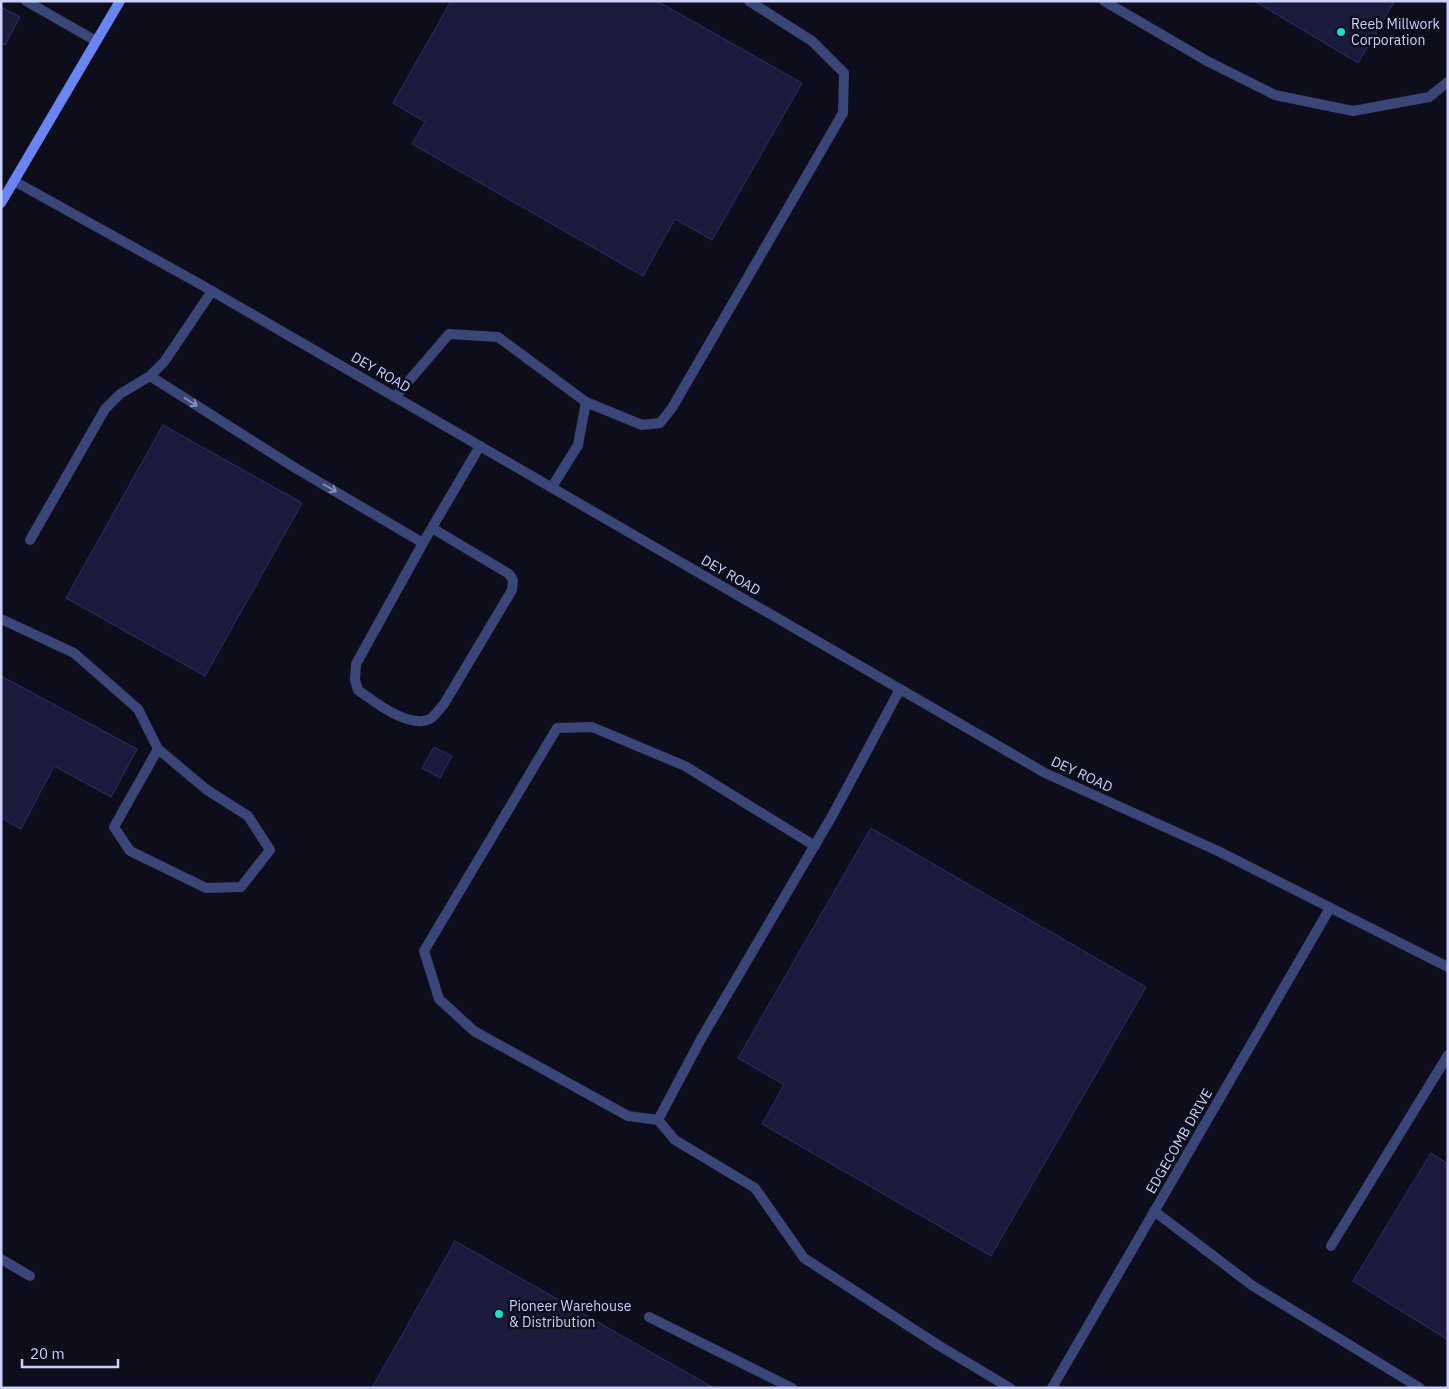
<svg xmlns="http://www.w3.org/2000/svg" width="1449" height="1389" font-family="'IBM Plex Sans',sans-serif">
  <rect width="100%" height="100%" fill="#0d0d1c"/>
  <path fill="#1a1b3c" stroke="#2e2f66" d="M451,1H657L802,83L712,240L675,219L643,276L412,144L425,122L393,103Z
    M1254,1H1395L1358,63Z
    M1,7L20,17L5,45L1,43Z
    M163,425L302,503L205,676L66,598Z
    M1,676L137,749L111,797L54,766L21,829L1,818Z
    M434,747L452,756L440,778L422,768Z
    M871,828L1146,987L991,1256L762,1124L784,1085L738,1058Z
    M1431,1153L1448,1164V1340L1353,1281Z
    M455,1241L714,1388H372Z"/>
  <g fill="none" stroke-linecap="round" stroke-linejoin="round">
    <path stroke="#3b4678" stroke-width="10" d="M26,1L96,41
      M1104,1L1207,61L1275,95L1353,111L1429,97L1448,82
      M150,376L297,469L423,543
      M395,397L449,334L498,337L586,402L578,445L552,487
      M586,402L642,425L660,423L672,408L843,113L844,73L812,41L749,1
      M432,528L509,574L513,580L512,590L444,704C440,708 435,716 430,719C408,729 375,702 358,690L355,680L356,664L423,543L480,446
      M30,540L105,409L120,394L150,376L164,362L212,291
      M1,619L74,653L138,709L158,749L207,790L248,816L270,850L241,887L206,888L130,851L114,827L158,749
      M900,689L832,816L701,1039L658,1120L675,1140L755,1188L804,1258L938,1345L1010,1388
      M658,1120L628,1116L474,1031L439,999L424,951L557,728L592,727L685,766L815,846
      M1154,1211L1253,1286L1420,1388
      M1331,1246L1448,1055
      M1,1259L30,1276
      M649,1317L792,1388"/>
    <path stroke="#3b4678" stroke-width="10" d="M14,181L198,283L1045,773L1218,851L1448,967
      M1052,1388L1330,908"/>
    <path stroke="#6a84f4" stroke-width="10" d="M1,203L120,1"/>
  </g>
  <defs><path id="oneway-shaft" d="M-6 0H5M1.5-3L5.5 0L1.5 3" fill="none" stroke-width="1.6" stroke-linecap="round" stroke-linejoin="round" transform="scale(1.25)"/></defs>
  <g stroke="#848cba">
    <use href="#oneway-shaft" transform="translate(191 402) rotate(32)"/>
    <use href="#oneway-shaft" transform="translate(330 488) rotate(30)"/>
  </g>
  <g fill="#10e3cb" stroke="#0d0d1c" stroke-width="2">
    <circle cx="1341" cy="32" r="5"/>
    <circle cx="499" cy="1314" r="5"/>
  </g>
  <g text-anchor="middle" stroke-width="5" stroke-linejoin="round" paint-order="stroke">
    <g font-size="14" fill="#ccd1fb" stroke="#0d0d1c" text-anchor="start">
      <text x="1351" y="29">Reeb Millwork<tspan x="1351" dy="16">Corporation</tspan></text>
      <text x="509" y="1311">Pioneer Warehouse<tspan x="509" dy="16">&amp; Distribution</tspan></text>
    </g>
    <g font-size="14" fill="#ccd1fb" stroke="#0d0d1c">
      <text transform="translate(381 372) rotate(30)" y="5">DEY ROAD</text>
      <text transform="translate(731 575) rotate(30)" y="5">DEY ROAD</text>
      <text transform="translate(1082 774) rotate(25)" y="5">DEY ROAD</text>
      <text transform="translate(1179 1141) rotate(-60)" y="5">EDGECOMB DRIVE</text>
    </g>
  </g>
  <rect width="1449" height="1389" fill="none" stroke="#ccd1fb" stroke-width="5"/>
  <path d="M22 1359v8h96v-8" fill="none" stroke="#ccd1fb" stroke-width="2.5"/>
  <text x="30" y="1359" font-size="15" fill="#ccd1fb" stroke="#0d0d1c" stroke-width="4" paint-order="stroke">20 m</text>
</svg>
